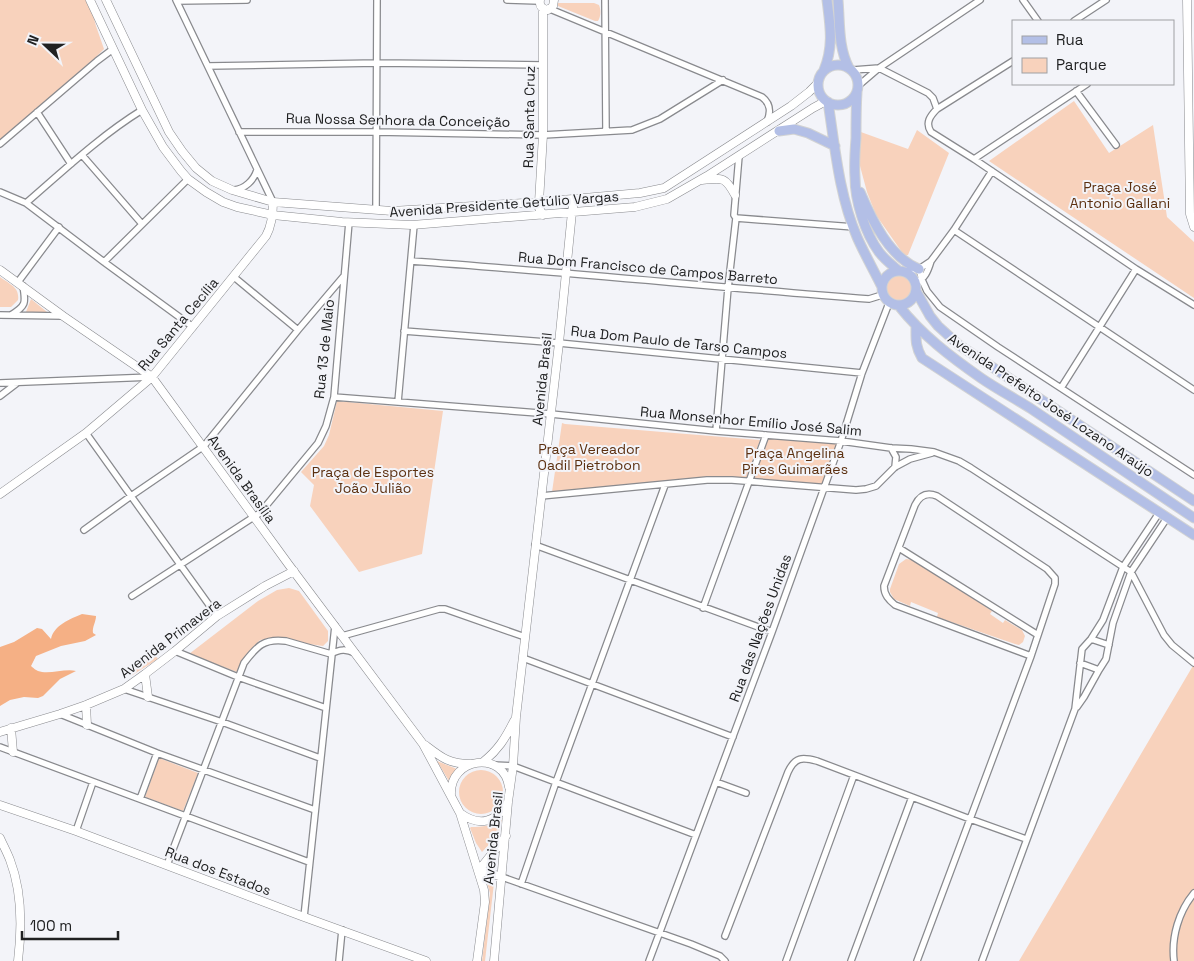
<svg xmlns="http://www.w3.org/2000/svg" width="1194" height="961" font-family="'Space Grotesk',sans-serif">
  <rect width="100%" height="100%" fill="#f3f4f9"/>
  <path fill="#f8d2bc" d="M0,0H89L96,26L104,49L95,58L0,140Z
    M558,3H594L599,5C601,10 601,16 598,21H595L558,6Z
    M1074,101L1109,153L1153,125L1167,217L1194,242V298L989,161Z
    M917,130L949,153L908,255H904L876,215L867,192L860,166L858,131L908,149Z
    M886 288a13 13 0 1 1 26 0a13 13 0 1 1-26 0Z
    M0,277C9,284 20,287 18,300L11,307H0Z
    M31,299L47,312H26Z
    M337,401L443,411L422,554L359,572L310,506L314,485L301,472L324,446L329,435Z
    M562,423L565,424L760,440L747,477L687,479L620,487L552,492Z
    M768,438L838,443L823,485L752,479Z
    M906,559L914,560L992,611L990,614L1003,623L1005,620L1022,630L1025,636L1023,642L1019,645L1015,644L937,617L938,613L911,602L910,606L894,599L890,592V589L899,564Z
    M289,588L299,591L328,631V641L323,646L309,644L282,637L260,640L249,651L237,672L189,654L258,601L277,590Z
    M154,654L158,659L131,676L128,672Z
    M1194,664V961H1019Z
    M159,758L198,773L183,811L145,797Z
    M437,761L457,769L449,781Z
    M459 792a22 22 0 1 1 44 0a22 22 0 1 1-44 0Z
    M502,820L498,835L482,852L476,843L470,828L471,827C483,827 491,826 502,820Z
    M489,881L494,882V883L485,961H482L490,893L487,883Z"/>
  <path fill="#f5b085" d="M82,614L96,616C96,622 92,627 93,633L96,635L85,641L61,646L36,656L31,666C32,667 37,671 38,671C49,675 65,668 76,671L60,679L43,696L38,698L24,697L10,700L0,706V647L14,642L37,628L42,629L51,639C54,625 70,619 82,614Z"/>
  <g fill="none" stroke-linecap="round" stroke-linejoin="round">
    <g stroke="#898a8e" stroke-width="8">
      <path id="street" d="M176,0L273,202
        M507,0L539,1
        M605,0L606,131
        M1023,0L1038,21
        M177,1L247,0
        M550,9L762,97C771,104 771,112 767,122
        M1074,21L1106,0
        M1013,61L937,109C930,116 925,123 931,132L974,159L1136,269L1194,305
        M208,66L377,63L543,65
        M879,68L928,93L933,98L937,109
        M853,70L879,68
        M858,86L879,68L980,0
        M1076,91L1116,145
        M37,112L71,164
        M239,132H376L543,135L632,130L660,119L723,80
        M0,144L97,61L113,49
        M82,155L142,224
        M974,159L1087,84
        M234,190C245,189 254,180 257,170
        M0,192L26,203L104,262L193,327
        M26,203C63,171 100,136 142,110
        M376,210L377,0
        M736,218L854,227
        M954,230L1194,390
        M411,261C564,272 716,287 869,299L882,295
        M104,262L188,179
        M919,269L922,280L927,291L940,307L998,347L1194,475
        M904,271L919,269L931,261L954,230L992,171
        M234,277L298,330
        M18,282L59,227
        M915,283C925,279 928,271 931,261
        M0,315L63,316
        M11,315C26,306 26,303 23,286
        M404,331L559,343L862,373
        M0,383L152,377
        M1061,388L1136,269
        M0,396L17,383
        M334,397L551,414L716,431L841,441L891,448L911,449L934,452L959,461L971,468L1131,572L1164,635L1172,645L1194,663
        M398,402L414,225
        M716,431L728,288L736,218L734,215L739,156
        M86,433L131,496L217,616
        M891,448L896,457L895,467
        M541,496L707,480H732L856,490L866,489L876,486L895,467L910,459L932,453
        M84,530L131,496L204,446L298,330L343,277
        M535,545L772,632
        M899,548L1038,635
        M132,596L260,513L318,443L326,426L334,397L349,222
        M703,608L766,435
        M342,636L439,609H445L525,637
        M1091,639L1109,645
        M175,651L238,677L326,708
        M331,654C340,649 346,649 355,653
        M523,658L733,737
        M1080,663L1099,670
        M124,689L222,722L320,758
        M1077,707L1084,697L1099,670L1106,659L1113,623L1131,572L1167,518
        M60,714L157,753L315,810
        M0,747L309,862
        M493,765L513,766L696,835
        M716,782L746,793
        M140,799L157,753
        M76,831L93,782
        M167,865L244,663C257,646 264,638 286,641L331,654
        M502,877L691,944L720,956L725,961
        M521,884L556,782L665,485
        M304,917L335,626
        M725,936L788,772C795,757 802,757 817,761L970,819L1026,839
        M339,961L342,930
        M649,961L772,632L841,441L862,373L889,303
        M786,961L854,775
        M851,961L912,797
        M917,961L1031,656L1055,584V578L1047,569L937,496C927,492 920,495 915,505L884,586C884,595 889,600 895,605L1031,656
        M982,961L1075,709L1082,649L1091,639L1103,620L1123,567L1159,513
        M1174,961C1171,937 1179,911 1194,893"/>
    </g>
    <g stroke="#898a8e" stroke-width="9">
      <path id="secondary" d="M90,0L142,110L163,147L181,171L188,179L206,192L223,202L237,207L273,215L342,222L412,225L635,207L667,199L707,176L813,108L826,101
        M106,0L169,132L182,151L196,168L212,181L232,190L273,202L392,211L539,202L640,193L664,188L791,106L809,92L818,83
        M540,0C539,6 542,9 548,10L553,6L554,0
        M1187,0L1190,214L1194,227
        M702,180C722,178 725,176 735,195
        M543,215L539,208V202L543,135V9
        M0,270L63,316L152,377L289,565L423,744L460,813C479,827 496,823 508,802
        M0,494L86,433L152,377L266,236C272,225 273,214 273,202
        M145,674L148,697
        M86,705L87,725
        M11,728L13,752
        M0,732L60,714L86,705L124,689L145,674L175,651L217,616L265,586L294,571
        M425,745C442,758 449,764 471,764
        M483,762C498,750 505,739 514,721
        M451,795C449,757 504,750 509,787
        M0,805L76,831L304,917L426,961
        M460,813L484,890L485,902L477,961
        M0,838C3,845 7,852 10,860C22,891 22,928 18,961
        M502,877L479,870L506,836
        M494,961L508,802L513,766L516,717L559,343L572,212L573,206L570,201L565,200"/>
    </g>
    <g stroke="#d2d3d3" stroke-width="11">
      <path id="primary" d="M838,0C840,23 838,47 849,68
        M818 85a20 20 0 1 1 40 0a20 20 0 1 1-40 0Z
        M824,70C834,46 830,25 827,0
        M857,92C856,108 856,123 856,138C855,151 854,164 855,177C855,201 865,233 879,252C885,260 892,265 899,271
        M828,102C835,147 839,195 857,237C864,253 873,269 881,285
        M779,131L794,129L808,133L835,146
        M860,192C872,220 889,257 919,269
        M882 288a17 17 0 1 1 34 0a17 17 0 1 1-34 0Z
        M916,291L930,316L938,326L959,345L1194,501
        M899,306C922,335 951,357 981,378C997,389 1014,398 1030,408C1085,445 1139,481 1194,518
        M916,326C916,339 915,346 922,358L1194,535"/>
    </g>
    <use href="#street" stroke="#fff" stroke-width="5.5"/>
    <use href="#secondary" stroke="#fff" stroke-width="8"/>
    <use href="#primary" stroke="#b3bfe6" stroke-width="9"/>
  </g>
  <g text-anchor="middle" stroke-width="4" stroke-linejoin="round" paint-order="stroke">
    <g font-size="14" fill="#202122" stroke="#f3f4f9">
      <text transform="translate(529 117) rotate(-89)" y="5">Rua Santa Cruz</text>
      <text transform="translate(398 120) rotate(1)" y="5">Rua Nossa Senhora da Conceição</text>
      <text transform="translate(504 204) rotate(-4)" y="5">Avenida Presidente Getúlio Vargas</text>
      <text transform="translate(648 268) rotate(5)" y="5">Rua Dom Francisco de Campos Barreto</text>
      <text transform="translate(178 324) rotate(-50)" y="5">Rua Santa Cecília</text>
      <text transform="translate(679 342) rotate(6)" y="5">Rua Dom Paulo de Tarso Campos</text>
      <text transform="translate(324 349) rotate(-84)" y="5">Rua 13 de Maio</text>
      <text transform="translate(542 379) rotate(-84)" y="5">Avenida Brasil</text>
      <text transform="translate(1051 405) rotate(34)" y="5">Avenida Prefeito José Lozano Araújo</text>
      <text transform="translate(751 421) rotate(5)" y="5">Rua Monsenhor Emílio José Salim</text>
      <text transform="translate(242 479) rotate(54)" y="5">Avenida Brasília</text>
      <text transform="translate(760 628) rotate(-70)" y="5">Rua das Nações Unidas</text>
      <text transform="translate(170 638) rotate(-37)" y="5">Avenida Primavera</text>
      <text transform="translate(493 838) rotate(-84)" y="5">Avenida Brasil</text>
      <text transform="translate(218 871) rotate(21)" y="5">Rua dos Estados</text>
    </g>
    <g font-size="14" fill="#5c3010" stroke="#f3f4f9">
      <text x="1120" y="192">Praça José<tspan x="1120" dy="16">Antonio Gallani</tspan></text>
      <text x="589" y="454">Praça Vereador<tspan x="589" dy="16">Oadil Pietrobon</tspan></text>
      <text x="795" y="458">Praça Angelina<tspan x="795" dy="16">Pires Guimarães</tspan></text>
      <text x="373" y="477">Praça de Esportes<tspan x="373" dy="16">João Julião</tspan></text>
    </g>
  </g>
  <rect x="1012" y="20" width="162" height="65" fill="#f3f4f9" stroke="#9fa0a3"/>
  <rect x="1022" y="36" width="25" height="8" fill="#b3bfe6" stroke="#9fa0a3"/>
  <text x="1056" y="45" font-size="15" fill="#202122">Rua</text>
  <rect x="1022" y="58" width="25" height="15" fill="#f8d2bc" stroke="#9fa0a3"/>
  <text x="1056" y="70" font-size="15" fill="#202122">Parque</text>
  <g transform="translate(45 45) rotate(292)" stroke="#f3f4f9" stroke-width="4" paint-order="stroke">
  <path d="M0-4L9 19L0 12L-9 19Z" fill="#202122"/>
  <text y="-8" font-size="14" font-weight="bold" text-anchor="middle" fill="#202122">N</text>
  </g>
  <path d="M22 931v8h96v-8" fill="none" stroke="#202122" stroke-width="2.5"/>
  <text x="30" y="931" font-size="15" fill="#202122" stroke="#f3f4f9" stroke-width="4" paint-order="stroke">100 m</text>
</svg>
